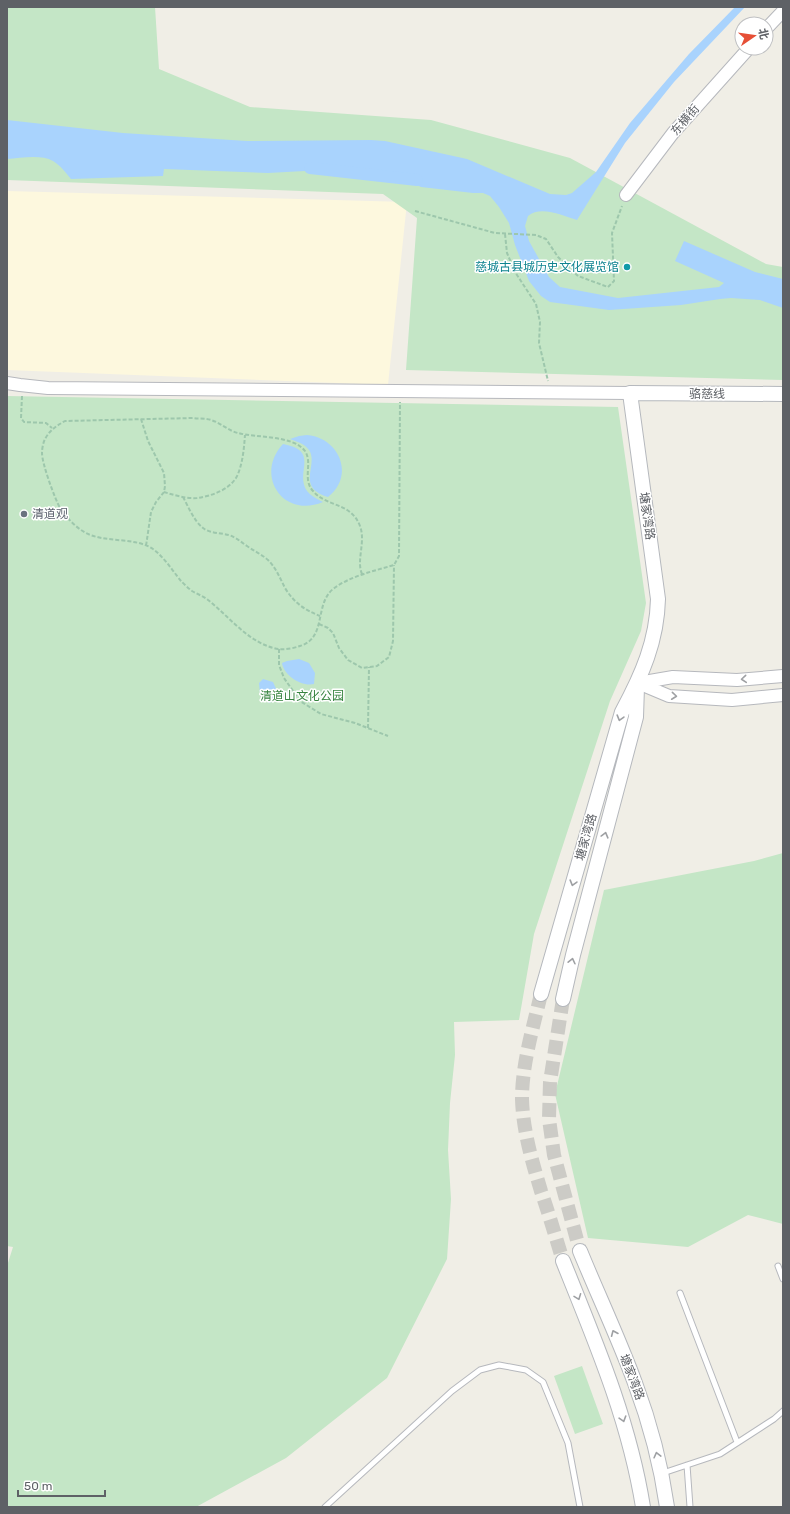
<svg xmlns="http://www.w3.org/2000/svg" width="790" height="1514" font-family="Rubik,'Noto Sans SC',sans-serif">
  <rect width="100%" height="100%" fill="#f0eee6"/>
  <path fill="#fdf8de" d="M7,191L407,202L388,385L7,370Z"/>
  <path fill="#c4e6c6" d="M7,7H155L159,69L250,107L431,120L570,158L766,264L783,267V380L406,370L417,218L383,194L7,180Z
    M7,396L618,407L646,603L641,631L610,701L534,934L519,1020L454,1022L455,1055L450,1103L448,1150L451,1199L447,1259L387,1378L286,1458L196,1507H7V1266L13,1247L7,1246Z
    M783,853V1224L748,1215L688,1247L588,1238L555,1094L604,890L754,861Z
    M582,1366L603,1424L575,1434L554,1376Z"/>
  <path fill="#a9d3fd" d="M735,7H745L674,82L625,143L577,220C563,216 541,205 528,216L525,226L529,241L549,277L560,287L618,298L719,287L724,283L675,261L684,241L755,272L783,279V308L760,300L731,298L720,299L681,305L609,310L550,302L541,296L529,281L515,245L509,223L499,207L490,196L483,193H473L421,187L390,172L360,168L268,173L164,169L163,176L71,179C66,173 60,165 53,161C41,154 21,158 7,159V120L123,133L247,141L371,140L385,141L467,159L550,194L566,195L572,193L596,172L630,123L689,54Z
    M307,435C340,438 355,476 328,497C295,487 319,465 309,450C304,443 297,442 290,439L299,436Z
    M283,444C321,451 294,472 307,491C311,496 317,499 323,502C283,519 254,475 283,444Z
    M299,659L309,663L315,673L314,684C302,687 284,676 282,663L287,661Z
    M263,679L273,682L278,693L275,700L269,703L260,693L259,683Z"/>
  <g fill="none" stroke-linecap="round" stroke-linejoin="round">
    <path stroke="#a9d3fd" stroke-width="12" d="M310,168L417,180"/>
    <path stroke="#cccbc6" stroke-width="14" stroke-dasharray="14 7" stroke-linecap="butt" d="M541,994C533,1028 522,1064 522,1099C523,1131 532,1161 541,1191C549,1214 556,1238 563,1261
      M563,999L550,1082L549,1119L554,1155L580,1251"/>
    <g stroke="#b6b8bd" stroke-width="7">
      <path id="service" d="M778,1266L783,1279
        M680,1293L737,1442
        M687,1465L690,1507
        M663,1473L720,1454L774,1419L783,1411
        M325,1507L452,1391L480,1370L499,1365L526,1370L543,1382L568,1443L580,1507"/>
    </g>
    <g stroke="#b6b8bd" stroke-width="14">
      <path id="tertiary" d="M766,29L783,11
        M626,195L673,133L749,48
        M7,383L20,385L48,388L630,393
        M638,683L669,696L732,700L783,695
        M638,683L673,677L737,680L783,676"/>
    </g>
    <g stroke="#b5b8bd" stroke-width="16">
      <path id="secondary" d="M541,994L622,712C642,675 657,641 658,599L630,393L783,394
        M563,999L573,955L636,717L637,687
        M580,1251C598,1295 619,1339 635,1383C650,1423 661,1465 667,1507
        M563,1261C596,1343 629,1420 643,1507"/>
    </g>
    <path stroke="#9dc7ac" stroke-width="2" stroke-dasharray="4 2" stroke-linecap="butt" d="M415,211L495,233L536,235L546,239L558,257L578,276L608,287L614,281L612,233L622,206
      M505,234L507,253L515,272L536,304L540,322L539,343L548,381
      M22,396L21,418L24,422L46,423L52,428
      M141,419L148,441L164,473L165,486L164,492L156,502L151,512L146,546
      M164,492C174,495 186,499 197,498C212,496 232,489 238,474C243,461 244,448 245,435
      M183,497C188,506 194,521 203,528C209,533 221,533 229,535C237,538 241,542 247,546C254,551 261,554 268,560C276,568 280,578 285,588C294,603 305,610 320,616
      M362,574C356,560 366,542 360,526C351,502 326,507 313,491C302,479 313,463 305,451C293,435 256,438 238,433C229,431 221,423 211,420C206,418 199,419 193,418L65,421C56,426 50,430 45,439C43,443 42,449 42,453C42,464 55,499 60,508C67,518 75,527 86,533C105,543 136,537 153,549C164,557 172,570 181,581C184,584 188,588 192,591C197,594 203,596 208,600C230,617 250,645 279,649C286,650 294,648 300,646C327,638 314,605 333,589C350,576 374,571 394,565L399,556L400,402
      M319,624L328,628L333,633L339,648L348,660L362,668L377,666L389,657L393,641L394,565
      M279,649V665L284,678L300,701L321,714L355,723L388,736
      M368,728L369,667"/>
    <use href="#service" stroke="#fff" stroke-width="5"/>
    <use href="#tertiary" stroke="#fff" stroke-width="12"/>
    <use href="#secondary" stroke="#fff" stroke-width="14"/>
  </g>
  <defs><path id="oneway-chevron" d="M-2-3.5L2.5 0L-2 3.5" fill="none" stroke-width="1.6" stroke-linecap="round" stroke-linejoin="round"/></defs>
  <g stroke="#9ea0a3">
    <use href="#oneway-chevron" transform="translate(744 679) rotate(175)"/>
    <use href="#oneway-chevron" transform="translate(674 696) rotate(6)"/>
    <use href="#oneway-chevron" transform="translate(620 718) rotate(106)"/>
    <use href="#oneway-chevron" transform="translate(605 835) rotate(-75)"/>
    <use href="#oneway-chevron" transform="translate(573 883) rotate(106)"/>
    <use href="#oneway-chevron" transform="translate(572 961) rotate(-77)"/>
    <use href="#oneway-chevron" transform="translate(578 1297) rotate(69)"/>
    <use href="#oneway-chevron" transform="translate(614 1333) rotate(-113)"/>
    <use href="#oneway-chevron" transform="translate(623 1419) rotate(73)"/>
    <use href="#oneway-chevron" transform="translate(657 1455) rotate(-104)"/>
  </g>
  <circle fill="#0f9aa8" stroke="#fff" stroke-width="1.5" cx="627" cy="267" r="4"/>
  <circle fill="#6b7280" stroke="#fff" stroke-width="1.5" cx="24" cy="514" r="4"/>
  <g text-anchor="middle" stroke-width="3" stroke-linejoin="round" paint-order="stroke">
    <g font-size="12" fill="#5e6166" stroke="#fff">
      <text transform="translate(685 120) rotate(-49)" y="4">东横街</text>
      <text x="707" y="398">骆慈线</text>
      <text transform="translate(647 516) rotate(82)" y="4">塘家湾路</text>
      <text transform="translate(586 837) rotate(-74)" y="4">塘家湾路</text>
      <text transform="translate(632 1377) rotate(69)" y="4">塘家湾路</text>
    </g>
    <g font-size="12" fill="#0d838f" stroke="#fff" text-anchor="end">
      <text x="619" y="271">慈城古县城历史文化展览馆</text>
    </g>
    <g font-size="12" fill="#5b616d" stroke="#fff" text-anchor="start">
      <text x="32" y="518">清道观</text>
    </g>
    <g font-size="12" fill="#378440" stroke="#fff">
      <text x="302" y="700">清道山文化公园</text>
    </g>
  </g>
  <rect width="790" height="1514" fill="none" stroke="#5e6166" stroke-width="16"/>
  <g transform="translate(754 36) rotate(77)"><circle r="19" fill="#ffffff" stroke="#bfc0c2"/>
  <path d="M0-3L7 15L0 10L-7 15Z" fill="#e64f36"/>
  <text y="-6" font-size="11" font-weight="bold" text-anchor="middle" fill="#5e6166">北</text>
  </g>
  <path d="M18 1490v6h87v-6" fill="none" stroke="#5e6166" stroke-width="2"/>
  <text x="24" y="1490" font-size="12" fill="#5e6166" stroke="#ffffff" stroke-width="3" paint-order="stroke">50 m</text>
</svg>
